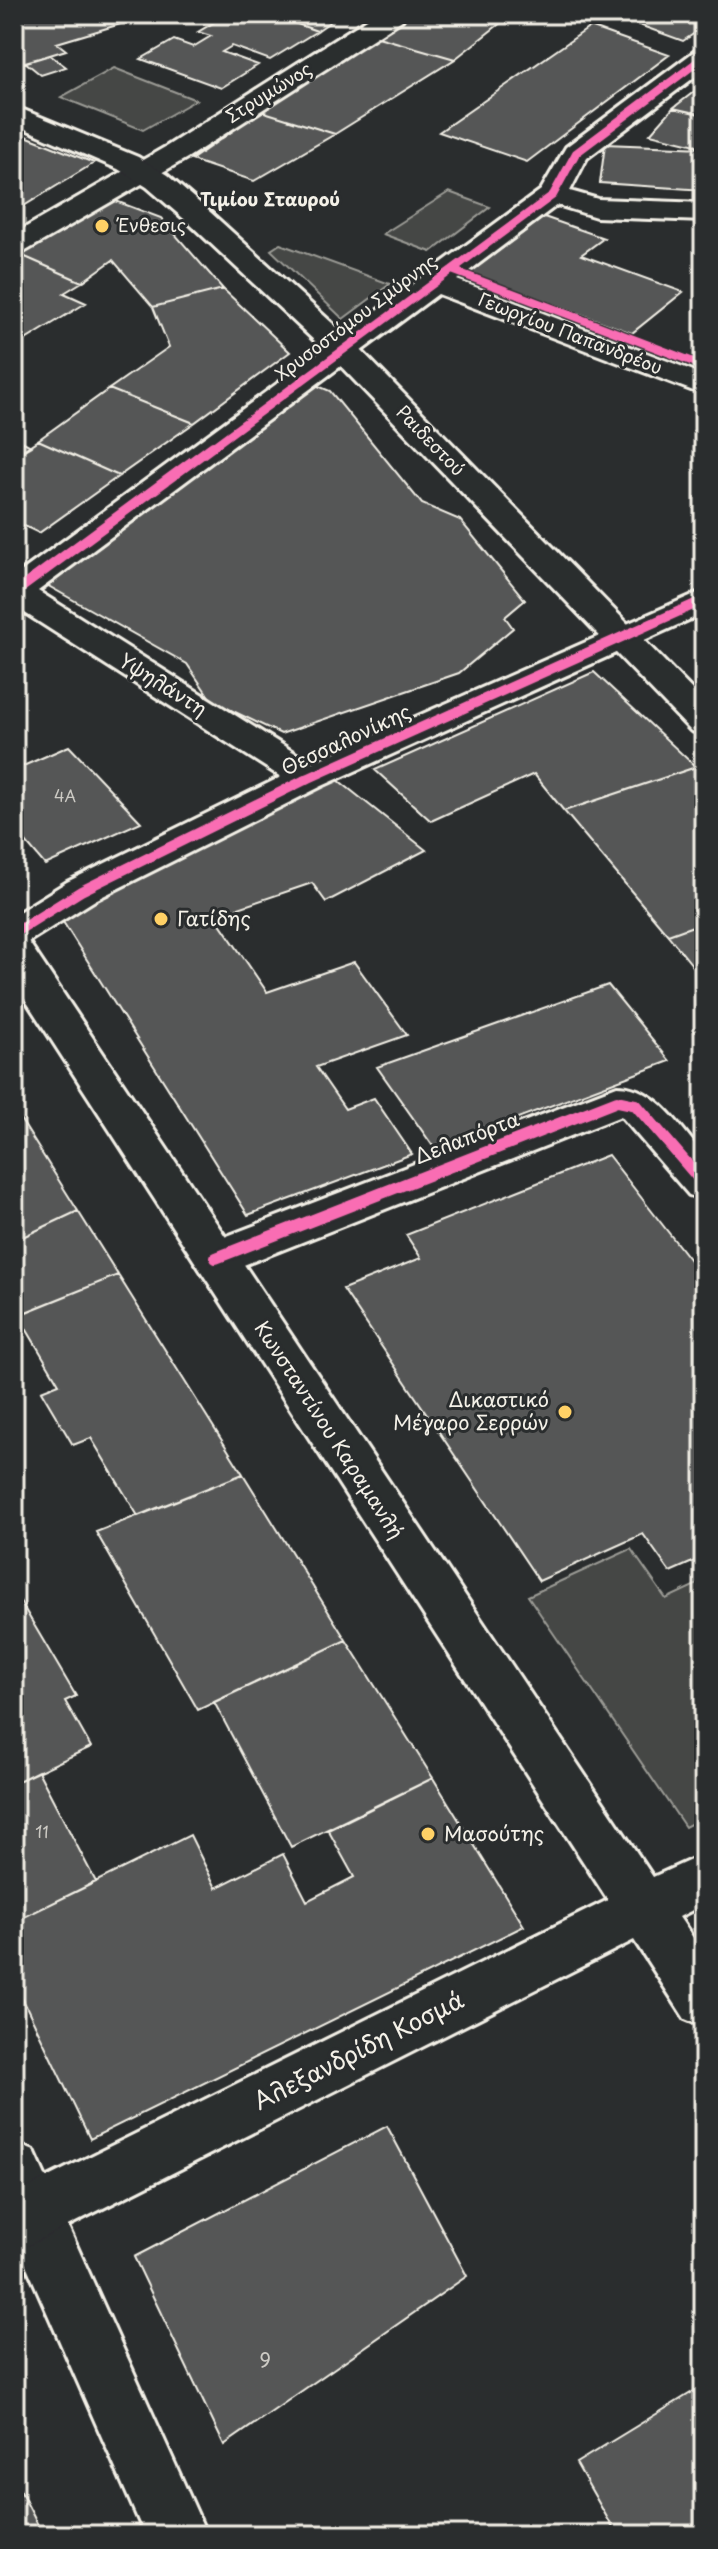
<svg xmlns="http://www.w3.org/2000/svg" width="718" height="2549" font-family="'Playpen Sans',sans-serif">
  <rect width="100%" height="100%" fill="#2a2d2e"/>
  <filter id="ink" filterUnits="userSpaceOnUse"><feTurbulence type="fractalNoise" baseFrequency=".0125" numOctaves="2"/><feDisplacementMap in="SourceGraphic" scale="16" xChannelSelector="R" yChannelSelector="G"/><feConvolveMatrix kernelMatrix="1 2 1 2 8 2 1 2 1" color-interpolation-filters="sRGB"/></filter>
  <g filter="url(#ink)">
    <path fill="#444645" stroke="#9c9c96" stroke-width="2" d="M114,68L196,100L143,130L61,97Z
      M449,192L490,207L431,252L383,234Z
      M280,244L390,284L343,319L271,250Z
      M631,1549L666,1599L704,1581V1817L685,1827L528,1596Z"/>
    <path fill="#555756" stroke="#f4f1e8" stroke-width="2" d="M14,14H154L57,43L66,50L14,66Z
      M228,14H269L317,31L270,60L232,46L222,52L258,65L221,88L141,59L174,40L193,47L211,36L198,32Z
      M269,14H341L317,31Z
      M409,14H512L455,59L378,37Z
      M609,14H704V27L683,41Z
      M590,27L669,55L527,162L439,132Z
      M378,37L455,59L335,134L261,111Z
      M50,55L66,67L41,75L25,62Z
      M704,84V115L673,108Z
      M673,108L704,115V147L650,134Z
      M261,111L335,134L254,181L191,160Z
      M18,133L94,163L14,212V135Z
      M605,144L704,148V190L600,183Z
      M105,197L161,218L223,289L153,307L113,260L82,282L14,252Z
      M544,217L604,238L581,255L683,292L632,333L469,273Z
      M14,252L82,282L64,293L86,303L14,347Z
      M223,289L290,352L194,423L109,389L169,347L153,307Z
      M311,383L330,391L422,504L460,520L525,600L505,617L513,628L459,673L281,734L212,701L187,664L43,583Z
      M109,389L194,423L119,476L38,440Z
      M14,437L31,446L14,456Z
      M38,440L119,476L39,533L14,521V456Z
      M594,672L696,767L564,811L534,774L431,821L375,770Z
      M69,746L141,822L45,865L14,828V770Z
      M696,767L704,776V922L668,935L564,811Z
      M333,776L426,850L326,902L312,883L215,916L267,992L354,962L407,1035L316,1067L345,1109L374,1098L412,1154L248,1215L58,914Z
      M704,922V980L668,935Z
      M608,985L670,1061L435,1149L377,1067Z
      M14,1109L78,1211L14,1241Z
      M608,1155L704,1278V1557L670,1572L643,1534L539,1581L343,1289L421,1258L406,1235Z
      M78,1211L118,1275L14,1317V1241Z
      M118,1275L243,1474L138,1516L91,1438L73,1445L41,1391L59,1384L18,1315Z
      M243,1474L346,1640L198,1710L96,1532Z
      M14,1591L76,1696L65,1701L91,1747L14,1783Z
      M346,1640L433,1778L291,1847L214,1702Z
      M38,1771L96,1882L14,1922V1783Z
      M433,1778L524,1926L90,2139L14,1981V1922L190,1835L216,1888L283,1854L307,1901L354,1877L328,1830Z
      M387,2126L467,2276L224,2445L134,2257Z
      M704,2385V2535H617L576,2463Z
      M14,2478L43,2535H14Z"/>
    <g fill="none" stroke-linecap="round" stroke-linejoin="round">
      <g stroke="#f4f1e8" stroke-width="6">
        <path id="minor" d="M375,14H406L402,20L187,158L24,252L14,255V234L167,146Z
          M704,49V70L587,158L570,191L598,199L704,203V221L596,217L557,205L457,280L704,375V395L438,294L38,591L311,763L704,590V613L322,786L95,900L28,942L14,946V915L67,882L281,777L14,606V577L541,190L566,147L695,51Z
          M617,1086C657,1086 680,1128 704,1155V1200L689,1195L621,1116L231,1270L216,1275L201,1270L194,1258L201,1246Z
          M14,2143L34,2151L207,2535H145L14,2237Z"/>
      </g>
      <g stroke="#f4f1e8" stroke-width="6">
        <path id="secondary" d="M14,106L138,157L167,175L210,212L354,343L704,702V734L691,731L332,357L190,224L147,187L118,169L14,124Z
          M14,937L28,941L653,1877L704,1854V1904L679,1917L704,1954V2027L685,2019L634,1940L14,2253V2194L608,1900L14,982Z"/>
      </g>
      <use href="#minor" fill="#2a2d2e" fill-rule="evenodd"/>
      <use href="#secondary" fill="#2a2d2e" fill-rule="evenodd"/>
      <g stroke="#2a2d2e" stroke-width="11">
        <path id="cycleway-far2" d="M452,270L704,366
          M211,448L553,195L576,153L704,57"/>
      </g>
      <g stroke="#2a2d2e" stroke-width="14">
        <path id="cycleway-far1" d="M14,593L213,446
          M14,933L81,891L309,778L704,600"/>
      </g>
      <g stroke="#2a2d2e" stroke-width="17">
        <path id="cycleway" d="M216,1258L617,1101L636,1105L704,1184"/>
      </g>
      <use href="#cycleway-far2" stroke="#f96db3" stroke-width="8"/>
      <use href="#cycleway-far1" stroke="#f96db3" stroke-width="10"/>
      <use href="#cycleway" stroke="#f96db3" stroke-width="12"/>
    </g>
  </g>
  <g fill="#ffd166" stroke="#2a2d2e" stroke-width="3">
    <circle cx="102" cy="226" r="8"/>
    <circle cx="161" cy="919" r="8"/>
    <circle cx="565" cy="1412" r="8"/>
    <circle cx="428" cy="1834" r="8"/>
  </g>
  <g text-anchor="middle" stroke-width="6" stroke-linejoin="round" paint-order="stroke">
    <g font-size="16" fill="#cccac4">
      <text x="65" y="802">4A</text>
      <text x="42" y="1838">11</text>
    </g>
    <g font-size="18" fill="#f4f1e8" stroke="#2a2d2e">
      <text transform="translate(269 93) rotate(-32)" y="6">Στρυμώνος</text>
      <text transform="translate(356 318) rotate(-37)" y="6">Χρυσοστόμου Σμύρνης</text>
      <text transform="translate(570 334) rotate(21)" y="6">Γεωργίου Παπανδρέου</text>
      <text transform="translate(430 441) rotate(46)" y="6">Ραιδεστού</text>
    </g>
    <g font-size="18" font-weight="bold" fill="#f4f1e8" stroke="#2a2d2e">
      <text x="270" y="206">Τιμίου Σταυρού</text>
    </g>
    <g font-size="18" fill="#f4f1e8" stroke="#2a2d2e" text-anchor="start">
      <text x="118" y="232">Ένθεσις</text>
    </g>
    <g font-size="20" fill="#f4f1e8" stroke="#2a2d2e">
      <text transform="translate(163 685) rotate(32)" y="7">Υψηλάντη</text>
      <text transform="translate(346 740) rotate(-25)" y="7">Θεσσαλονίκης</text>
      <text transform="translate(467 1138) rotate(-21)" y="7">Δελαπόρτα</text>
      <text transform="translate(329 1430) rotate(57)" y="7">Κωνσταντίνου Καραμανλή</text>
    </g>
    <g font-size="20" fill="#f4f1e8" stroke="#2a2d2e" text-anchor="start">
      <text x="177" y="926">Γατίδης</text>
      <text x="549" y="1407" text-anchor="end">Δικαστικό<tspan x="549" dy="23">Μέγαρο Σερρών</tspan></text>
      <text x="444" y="1841">Μασούτης</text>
    </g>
    <g font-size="20" fill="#cccac4">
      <text x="265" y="2368">9</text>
    </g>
    <g font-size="24" fill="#f4f1e8" stroke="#2a2d2e">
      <text transform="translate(359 2051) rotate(-27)" y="8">Αλεξανδρίδη Κοσμά</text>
    </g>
  </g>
  <rect width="718" height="2549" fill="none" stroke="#2a2d2e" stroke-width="48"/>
  <rect x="24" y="24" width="670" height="2501" fill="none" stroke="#f4f1e8" stroke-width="3" filter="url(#ink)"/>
</svg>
